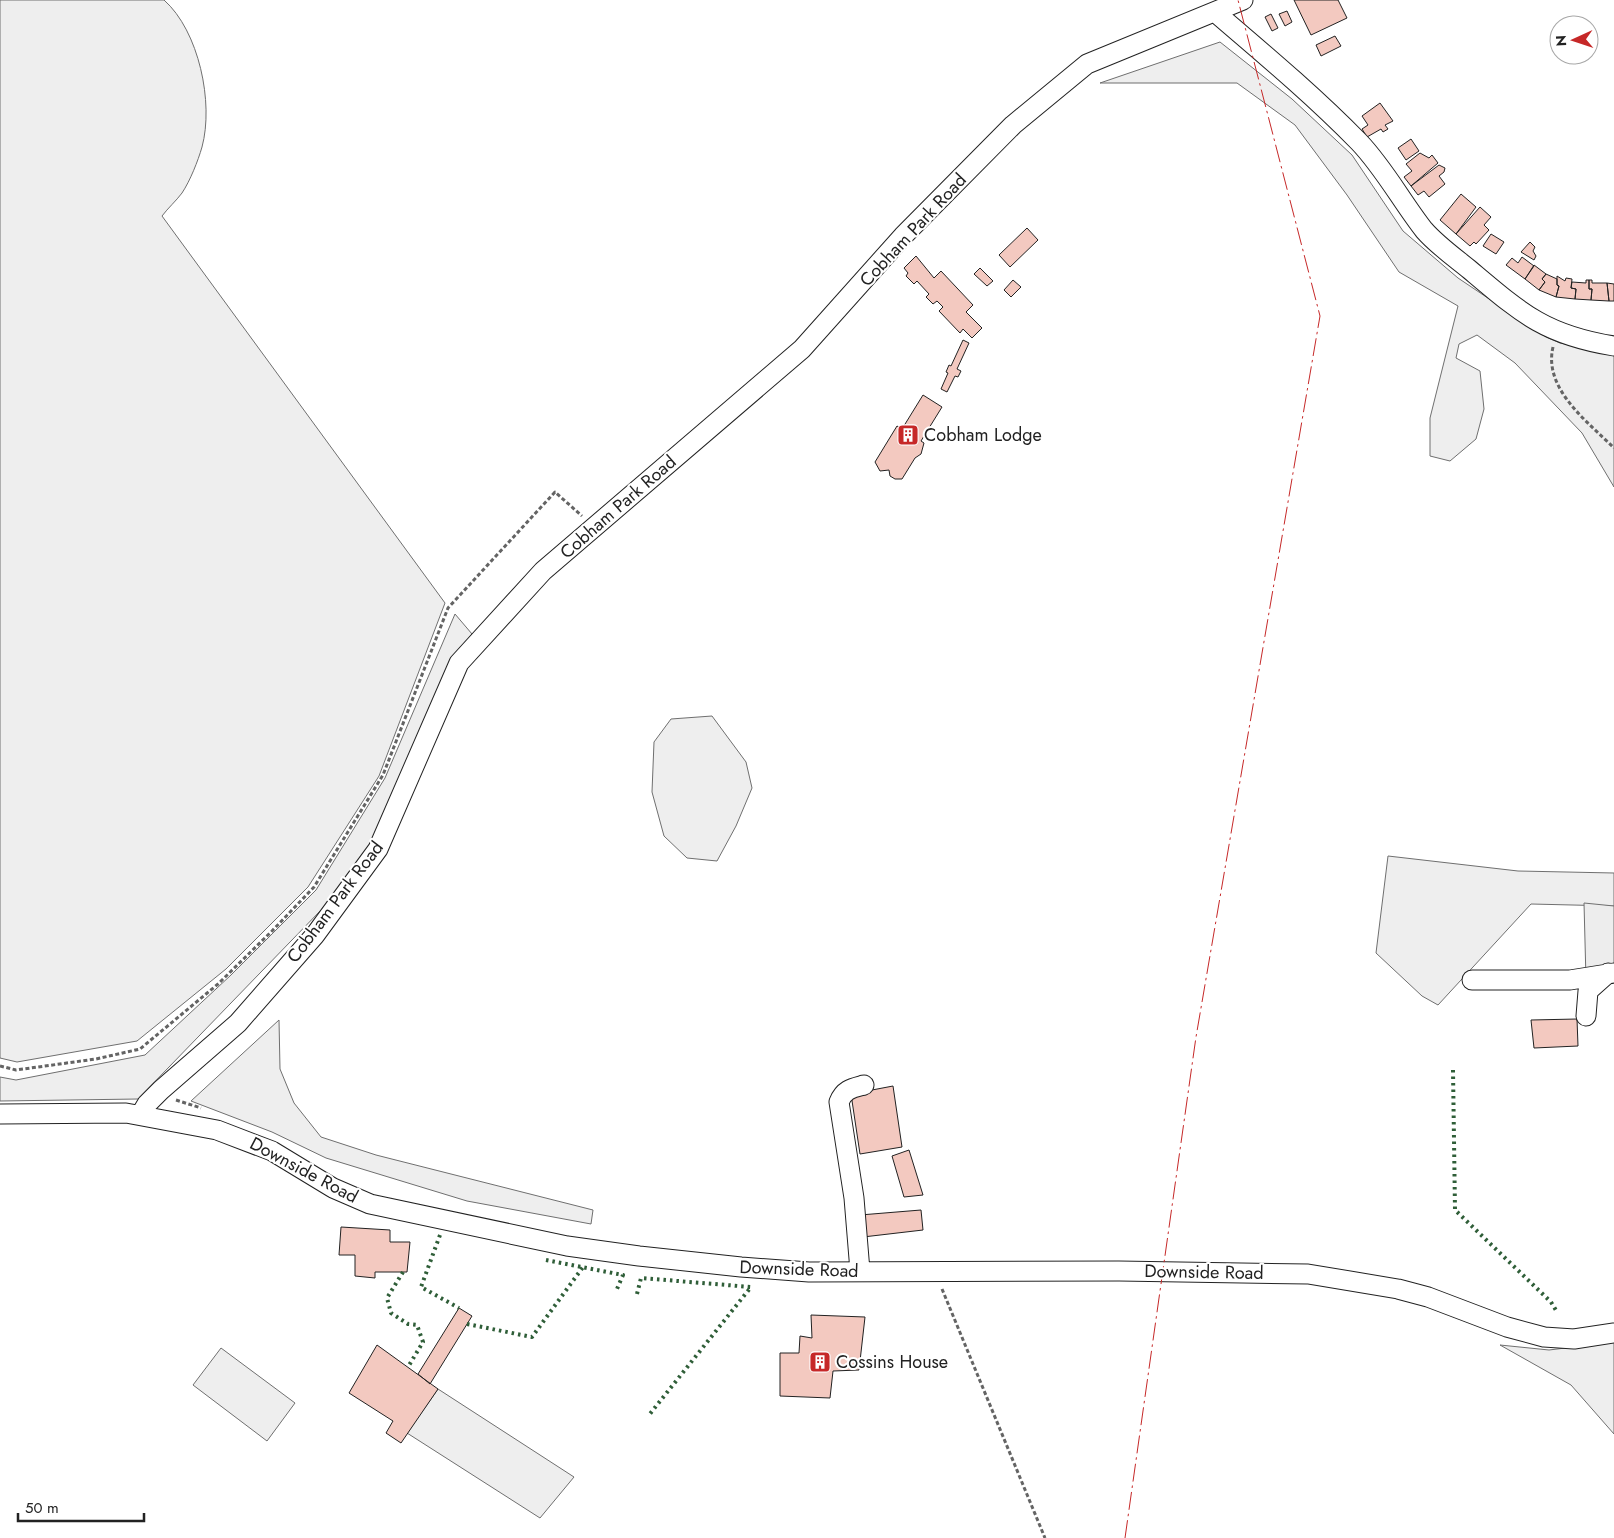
<svg xmlns="http://www.w3.org/2000/svg" width="1614" height="1538" font-family="Jost,sans-serif">
  <rect width="100%" height="100%" fill="#fff"/>
  <path fill="#eee" stroke="#6f6f6f" d="M0,0H164C199,31 214,103 202,147C198,161 190,181 182,193C176,201 168,208 162,216L445,603L379,776L308,887L226,969L137,1041L17,1062L0,1058Z
    M1220,42L1292,99L1352,155L1403,231L1458,278L1546,337L1560,343L1614,353V487L1582,433L1515,363L1477,335L1459,344L1456,358L1480,371L1484,409L1476,439L1450,461L1430,456V418L1458,306L1399,272L1347,195L1295,125L1237,83H1100Z
    M455,614L472,634L458,653L374,843L322,909L138,1099L0,1101V1077L16,1080L145,1055L231,975L316,890L385,778Z
    M712,716L746,762L752,788L736,826L717,861L687,858L664,836L652,792L654,742L671,719Z
    M1388,856L1518,871L1614,873V906L1531,904L1438,1005L1422,996L1376,953Z
    M279,1020L280,1069L294,1103L321,1137L376,1155L593,1210L591,1224L467,1201L326,1158L272,1132L191,1101Z
    M1614,1342V1434L1571,1385L1500,1345L1549,1350Z
    M221,1348L295,1403L267,1441L193,1385Z
    M438,1389L574,1477L540,1518L407,1433Z"/>
  <path fill="#ededed" stroke="#6f6f6f" d="M1584,903L1614,906V980H1586Z"/>
  <path fill="#f3c9c0" stroke="#222" d="M1294,0H1338L1347,18L1311,35Z
    M1287,11L1292,22L1285,26L1279,14Z
    M1271,14L1278,28L1272,31L1265,17Z
    M1335,36L1341,46L1321,56L1316,45Z
    M1380,103L1393,121L1385,125L1388,129L1383,132L1381,129L1367,137L1362,129L1368,125L1362,116Z
    M1411,139L1419,151L1406,160L1398,148Z
    M1420,153L1429,158L1432,155L1438,163L1411,186L1404,177L1412,171L1406,164Z
    M1439,165L1445,168L1444,172L1439,176L1445,184L1429,197L1424,191L1418,195L1411,186Z
    M1461,194L1476,207L1456,234L1440,220Z
    M1480,207L1491,217L1484,225L1489,230L1476,244L1474,242L1470,246L1456,234Z
    M1027,228L1038,240L1010,267L999,255Z
    M1491,234L1504,242L1496,254L1483,246Z
    M1530,242L1535,247L1533,251L1536,256L1534,260L1521,252Z
    M916,256L934,278L941,271L973,305L966,312L982,328L972,338L963,329L960,333L939,311L943,307L937,301L933,304L926,297L929,294L917,281L914,284L906,276L908,273L904,268Z
    M1522,257L1534,266L1525,279L1506,265L1512,258L1518,263Z
    M1534,265L1546,274L1542,279L1545,282L1539,290L1525,279Z
    M980,268L993,281L987,286L974,274Z
    M1546,274L1557,279V285L1559,286L1556,297L1539,290L1545,282L1542,279Z
    M1557,276L1565,281L1566,278L1572,279L1571,288L1576,289L1575,299L1556,297L1559,286L1557,285Z
    M1013,280L1021,287L1011,297L1004,290Z
    M1586,280H1589V289H1592L1591,300L1575,299L1576,289L1571,288L1572,282L1586,283Z
    M1589,280H1592V283H1607L1609,301L1591,300L1592,289H1589Z
    M1607,283L1614,284V301H1609Z
    M963,340L969,343L957,369L961,371L958,377L955,376L947,392L941,389L948,373L946,372L949,365L951,366Z
    M923,395L942,407L921,441L924,443L921,454L915,458L902,479H895L890,476L889,470L880,471L875,462L897,426L902,429Z
    M1577,1019L1578,1046L1534,1048L1531,1020Z
    M893,1086L902,1147L860,1154L851,1094Z
    M909,1150L923,1195L904,1197L892,1156Z
    M921,1210L923,1230L863,1237L860,1215Z
    M341,1227L390,1230V1242H410L407,1272H375V1278L355,1276V1255H339Z
    M459,1308L472,1316L430,1384L418,1374Z
    M811,1315L865,1317L859,1370L833,1371L830,1398L780,1396V1353H799L800,1336L812,1338Z
    M377,1345L438,1389L401,1443L386,1433L393,1421L349,1393Z"/>
  <g fill="none" stroke-linecap="round" stroke-linejoin="round">
    <g stroke="#222" stroke-width="21">
      <path id="minor" d="M1216,13C1264,54 1314,96 1359,142C1384,168 1402,202 1424,230C1437,245 1454,257 1470,270C1521,313 1545,335 1614,346
        M1472,980H1570L1614,973
        M1586,1016L1588,991L1608,973
        M0,1114L126,1113L217,1130L272,1151L333,1188L370,1204L567,1246L639,1256L741,1267L809,1272L1119,1271L1308,1274L1398,1289L1428,1297L1507,1327L1544,1337L1574,1339L1614,1333
        M141,1114L147,1104L161,1090L238,1023L315,935L378,849L459,663L543,571L802,349L903,236L1013,125L1087,64L1243,0
        M860,1271L854,1198L839,1102C844,1089 853,1088 864,1085"/>
    </g>
    <path stroke="#646464" stroke-width="3" stroke-dasharray="4 2.5" stroke-linecap="butt" d="M1553,347C1543,389 1588,422 1614,448
      M0,1066L16,1070L96,1059L140,1049L218,984L272,931L314,887L383,775L448,608L555,492L582,516
      M176,1100L201,1108
      M942,1289L1045,1538"/>
    <use href="#minor" stroke="#fff" stroke-width="19"/>
    <path stroke="#2f5e38" stroke-width="4" stroke-dasharray="2.5 4" stroke-linecap="butt" d="M1453,1070L1455,1210L1551,1302L1557,1312
      M440,1235L421,1287L459,1308
      M546,1260L623,1275L617,1289
      M403,1272L387,1298L391,1313L408,1324L417,1325L423,1342L408,1367
      M637,1294L641,1278L751,1287L649,1415
      M467,1324L532,1337L583,1267"/>
    <path stroke="#c62828" stroke-width="1" stroke-dasharray="18 4 2.5 4" stroke-linecap="butt" d="M1125,1538L1196,1037L1320,316L1238,0"/>
  </g>
  <defs>
    <g id="building-square" transform="scale(1.125)"><rect x="-9" y="-9" width="18" height="18" rx="4" fill="#c62828" stroke="#fff"/><path d="M-4-6H4V6H1V3H-1V6H-4ZM-2.5-4.3h1.7v1.8h-1.7ZM.8-4.3h1.7v1.8H.8ZM-2.5-1h1.7V.8h-1.7ZM.8-1h1.7V.8H.8Z" fill="#fff"/></g>
  </defs>
  <g fill-rule="evenodd">
    <use href="#building-square" x="908" y="435"/>
    <use href="#building-square" x="820" y="1362"/>
  </g>
  <g text-anchor="middle" stroke-width="4" stroke-linejoin="round" paint-order="stroke">
    <g font-size="18" fill="#222" stroke="#fff">
      <text transform="translate(913 230) rotate(-47)" y="6">Cobham Park Road</text>
      <text transform="translate(618 507) rotate(-41)" y="6">Cobham Park Road</text>
      <text transform="translate(335 902) rotate(-53)" y="6">Cobham Park Road</text>
      <text transform="translate(304 1170) rotate(28)" y="6">Downside Road</text>
      <text transform="translate(799 1269) rotate(2)" y="6">Downside Road</text>
      <text transform="translate(1204 1272) rotate(1)" y="6">Downside Road</text>
    </g>
    <g font-size="18" fill="#222" stroke="#fff" text-anchor="start">
      <text x="924" y="441">Cobham Lodge</text>
      <text x="836" y="1368">Cossins House</text>
    </g>
  </g>
  <g transform="translate(1574 40) rotate(267)"><circle r="24" fill="#ffffff" stroke="#a7a7a7"/>
  <path d="M0-4L9 19L0 12L-9 19Z" fill="#c62828"/>
  <text y="-8" font-size="14" font-weight="bold" text-anchor="middle" fill="#222222">N</text>
  </g>
  <path d="M18 1513v8h126v-8" fill="none" stroke="#222222" stroke-width="2.5"/>
  <text x="25" y="1513" font-size="15" fill="#222222" stroke="#ffffff" stroke-width="4" paint-order="stroke">50 m</text>
</svg>
